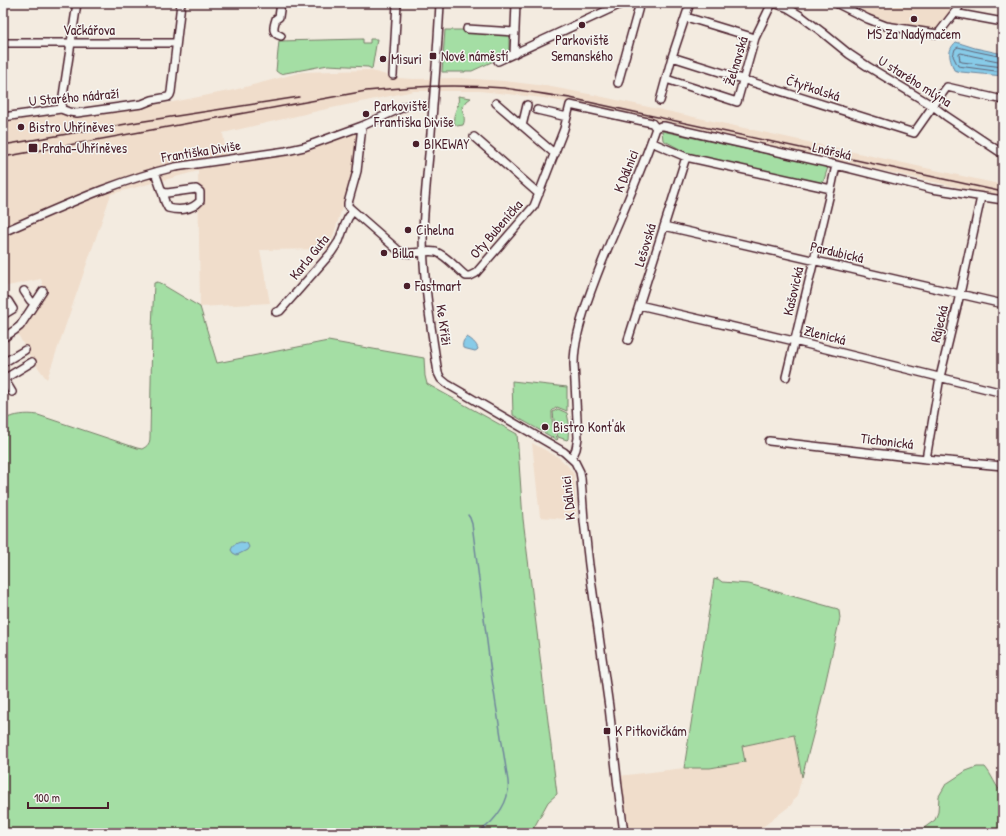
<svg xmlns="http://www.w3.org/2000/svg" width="1006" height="836" font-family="'Patrick Hand',sans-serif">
  <rect width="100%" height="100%" fill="#f3ebe0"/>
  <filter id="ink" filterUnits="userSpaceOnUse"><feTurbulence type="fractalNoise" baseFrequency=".025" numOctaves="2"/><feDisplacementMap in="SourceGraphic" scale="8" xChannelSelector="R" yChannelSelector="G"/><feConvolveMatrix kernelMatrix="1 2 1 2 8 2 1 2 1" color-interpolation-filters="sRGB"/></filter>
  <g filter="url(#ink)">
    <path fill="#f0ddcb" d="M865,3H959L941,31L899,25L861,12Z
      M368,70L397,78L414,79L460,78L504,81L546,86L594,95L1003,185V197L591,107L544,98L480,91H414L322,110L223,133L227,164L299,152L357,133L351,180L329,249L260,250L270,303L200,307L198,171L111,194L47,379L45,377L27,352L17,332L45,292L41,279L3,287V122L62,113L70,116L173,102L234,90L302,72Z
      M532,443L558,457L567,465L574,474L577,520L540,517Z
      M794,735L802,777L797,795L791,805L755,833H627L619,776L684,768H710L745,762L742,746Z"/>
    <path fill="#a4dea4" stroke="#777e68" d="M445,30H467L509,35V54L472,71H465V72H442Z
      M363,39V43H370V39H377L372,69L368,67L328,65L280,74L276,71L279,41Z
      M458,96L471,98L467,101L462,108C463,114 466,119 463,125L457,126C448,117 461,107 458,96Z
      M662,131L828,167L823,183L689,154L663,140Z
      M158,282L200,307L217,363L328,341L424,358L425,376L427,384L517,434L523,519L557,794L548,802L532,831L524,833H3V419C16,415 25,413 38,415L137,448L142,449C148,446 150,443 150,437L152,329L154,283Z
      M512,381L567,387V411L557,407L552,411C552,421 552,431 558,439L557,440L513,415Z
      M558,409L567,413L569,423L568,439L567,440L558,437C555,427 554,422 553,412Z
      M717,578L722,582L749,584L838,609L839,611L840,618L817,720L802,777L794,735L742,746L745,762L710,768H684L714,579L717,580Z
      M977,767H985C992,775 995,786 1003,794V833H917L935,820L938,812L939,796L946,784L966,771Z"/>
    <path fill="#87cbe8" stroke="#6f869c" d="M956,42L975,48L1003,54V76L961,72L954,70C950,59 946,51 956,42Z
      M467,337C471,339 477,344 478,349L477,350L475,351L463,348C462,344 463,340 467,337Z
      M241,542L247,543L249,547L247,550L237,555L233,553L231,550C233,545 236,543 241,542Z"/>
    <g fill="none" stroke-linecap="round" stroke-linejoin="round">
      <path stroke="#626477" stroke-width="1" d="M1003,57L974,51L958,47L955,49L953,56L958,66L1003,72
        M1003,62L973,56L961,53L959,54L960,61L962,62L1003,67"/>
      <path stroke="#6f869c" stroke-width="1.5" d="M468,515L470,518L472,524L491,673L508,781C508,784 509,788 508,791C506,807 491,826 476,833"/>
      <g stroke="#4a1f2b" stroke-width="10">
        <path id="minor" d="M281,3L279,17L276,19C273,28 272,33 281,36
          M440,3C438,47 434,90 431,133C428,167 424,200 423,234C423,280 431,327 438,373L441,379L447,384L564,452L575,462L580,472L581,478L584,521L589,565L609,707L618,787L624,833
          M774,3L788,8L801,16L822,32L849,54L867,66L933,106L946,116L1003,154
          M836,3L868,19L886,26L938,34L962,3
          M954,13L1003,22
          M686,17L755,38
          M467,29L515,32
          M3,43H176
          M514,54L516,3
          M672,57L914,133L933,106L947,87L1003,100
          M498,61L623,3
          M393,75L397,3
          M666,79L737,102L755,38L772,3
          M618,83L640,3
          M660,101L672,57L690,3
          M496,103L555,154
          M61,109L77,3
          M537,110L567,117
          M3,117L61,109L69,112L77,113L142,104L152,100L168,97L170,95L171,92L181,3
          M362,126L357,171L348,203V206L351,209L399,251C412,257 424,249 436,252C446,255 457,269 466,276H470L476,273L534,206L564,129L570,105L652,123L656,128
          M522,126L527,105
          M656,128L661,126H664L836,165L932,189L1003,200
          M474,137L539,194
          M651,142L686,157L831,189
          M155,172L162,192L165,202L168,208C179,211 192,210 200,201V192L196,189L167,193L162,192
          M664,226L1003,304
          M3,232C59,208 115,181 175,167L286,151L304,147L318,142L362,126L406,106
          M24,291L30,300L34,304
          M3,303L8,301L13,309L3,315
          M639,305L794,341L1003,393
          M276,312L280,311L331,253L339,241L344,227L348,218L353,211
          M3,338L15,330L20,326L43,291
          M628,340L686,157
          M3,363L25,350
          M3,377L12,392
          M786,377L831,189L836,165
          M4,379L32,362
          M769,441L926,459L1003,466
          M572,458L576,449L578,438L574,364C574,344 580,324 586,305C596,276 607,249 619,222C632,191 645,160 656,128
          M926,459L940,377L960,294L981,197"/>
      </g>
      <use href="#minor" stroke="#f6f6f2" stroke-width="7"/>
      <path stroke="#4a1f2b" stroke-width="1.5" d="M3,145L138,122L299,97
        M3,157L366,91C411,86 458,84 504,88C526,91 548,95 570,98L1003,192"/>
    </g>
  </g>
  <g fill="#4a1f2b" stroke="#f6f6f2" stroke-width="1.5">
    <circle cx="914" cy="19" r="4"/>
    <circle cx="582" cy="25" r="4"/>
    <rect x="429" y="52" width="8" height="8" rx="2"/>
    <circle cx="383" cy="59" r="4"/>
    <circle cx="366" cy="114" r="4"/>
    <circle cx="21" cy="127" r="4"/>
    <circle cx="416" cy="144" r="4"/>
    <rect x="28" y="143" width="10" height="10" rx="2"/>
    <circle cx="408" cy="230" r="4"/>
    <circle cx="384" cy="253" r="4"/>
    <circle cx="407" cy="286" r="4"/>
    <circle cx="545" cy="427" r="4"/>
    <rect x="603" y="727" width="8" height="8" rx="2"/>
  </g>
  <g text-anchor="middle" stroke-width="3" stroke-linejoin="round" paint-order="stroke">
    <g font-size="14" fill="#4a1f2b" stroke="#f6f6f2">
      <text x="89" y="35">Vačkářova</text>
      <text transform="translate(736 61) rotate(-73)" y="5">Želnavská</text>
      <text transform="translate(915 81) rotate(32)" y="5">U starého mlýna</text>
      <text transform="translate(813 88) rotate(18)" y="5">Čtyřkolská</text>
      <text transform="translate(74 97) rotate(-5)" y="5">U Starého nádraží</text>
      <text transform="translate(201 151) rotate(-9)" y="5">Františka Diviše</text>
      <text transform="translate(832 151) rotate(13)" y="5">Lnářská</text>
      <text transform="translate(626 171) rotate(-68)" y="5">K Dálnici</text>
      <text transform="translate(496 229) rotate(-49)" y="5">Oty Bubeníčka</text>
      <text transform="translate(645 245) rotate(-73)" y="5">Lešovská</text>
      <text transform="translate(837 252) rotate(13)" y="5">Pardubická</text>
      <text transform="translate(309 257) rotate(-51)" y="5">Karla Guta</text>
      <text transform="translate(793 291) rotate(-77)" y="5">Kašovická</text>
      <text transform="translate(939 324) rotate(-77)" y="5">Rájecká</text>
      <text transform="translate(444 325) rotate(82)" y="5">Ke Kříži</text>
      <text transform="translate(825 335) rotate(14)" y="5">Zlenická</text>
      <text transform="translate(887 441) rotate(7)" y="5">Tichonická</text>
      <text transform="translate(568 498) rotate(-96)" y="5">K Dálnici</text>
    </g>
    <g font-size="14" fill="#4a1f2b" stroke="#f6f6f2" text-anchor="start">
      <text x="914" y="39" text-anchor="middle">MŠ Za Nadýmačem</text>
      <text x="582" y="45" text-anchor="middle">Parkoviště<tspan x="582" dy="16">Semanského</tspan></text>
      <text x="441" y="61">Nové náměstí</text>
      <text x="391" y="64">Misuri</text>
      <text x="374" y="111">Parkoviště<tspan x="374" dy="16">Františka Diviše</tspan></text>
      <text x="29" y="132">Bistro Uhříněves</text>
      <text x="424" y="149">BIKEWAY</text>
      <text x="42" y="153">Praha-Uhříněves</text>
      <text x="416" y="235">Cihelna</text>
      <text x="392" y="258">Billa</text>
      <text x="415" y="291">Fastmart</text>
      <text x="553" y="432">Bistro Kont'ák</text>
      <text x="615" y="736">K Pitkovičkám</text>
    </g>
  </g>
  <rect width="1006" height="836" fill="none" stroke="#f6f6f2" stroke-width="16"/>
  <rect x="8" y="8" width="990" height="820" fill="none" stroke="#4a1f2b" stroke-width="1.5" filter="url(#ink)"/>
  <path d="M28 802v6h80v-6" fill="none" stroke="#4a1f2b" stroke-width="2"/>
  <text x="34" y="802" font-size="12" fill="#4a1f2b" stroke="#f6f6f2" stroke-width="3" paint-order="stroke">100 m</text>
</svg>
